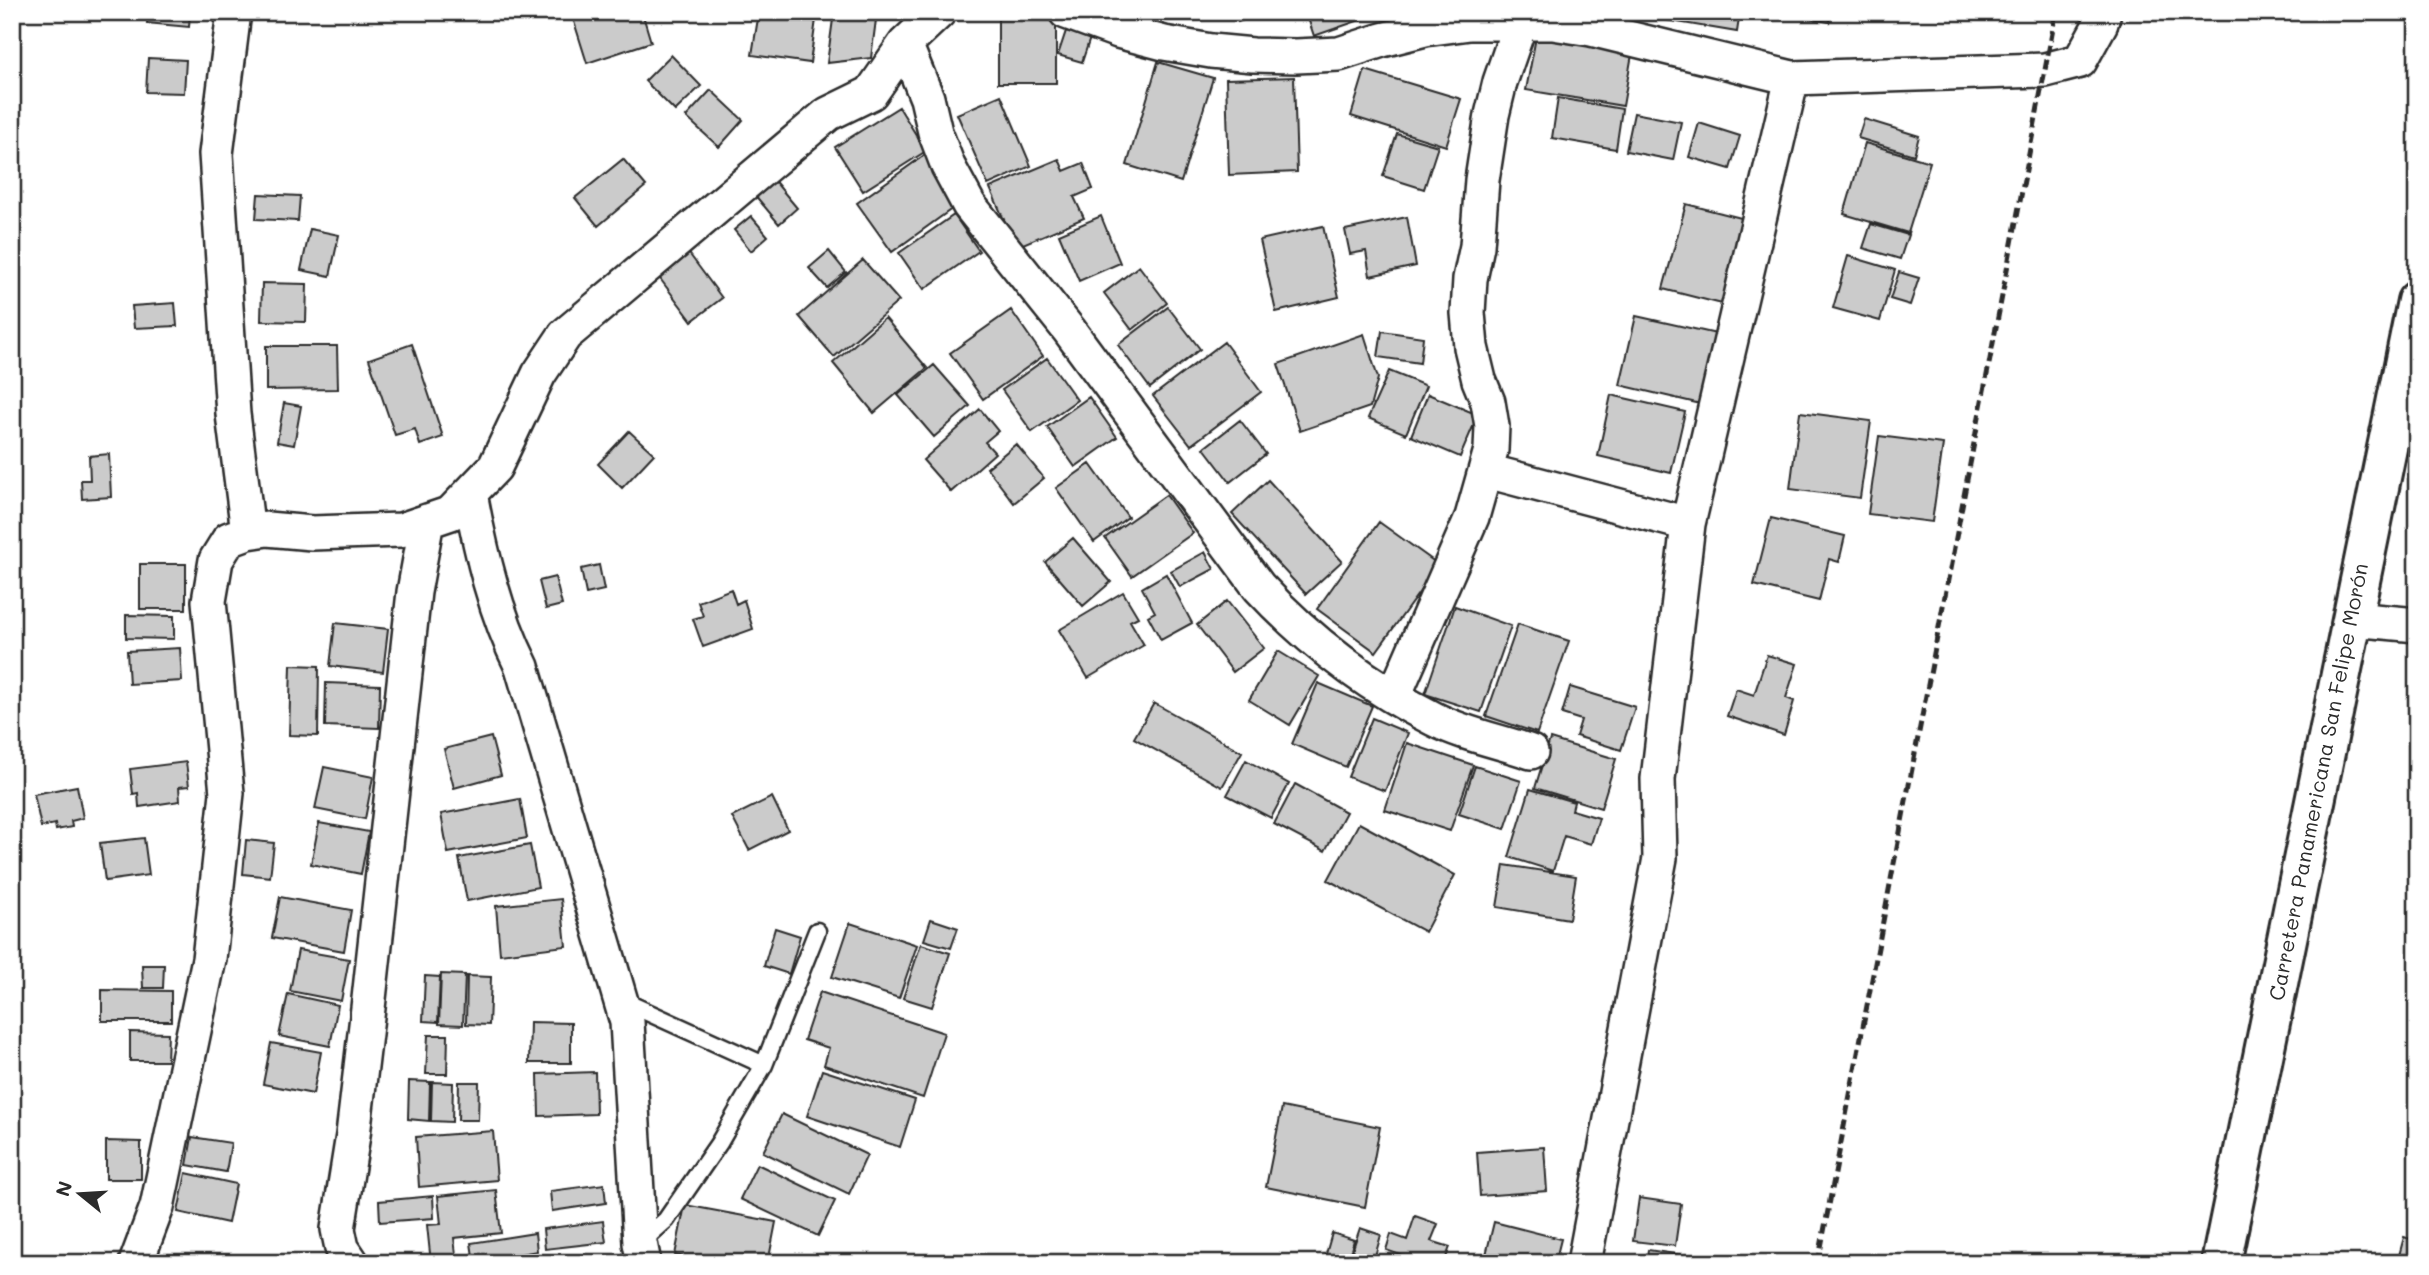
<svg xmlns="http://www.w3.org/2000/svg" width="2429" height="1275" font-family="Mali,sans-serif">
  <rect width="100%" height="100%" fill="#fff"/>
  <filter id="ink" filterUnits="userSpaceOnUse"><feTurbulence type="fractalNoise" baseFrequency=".0143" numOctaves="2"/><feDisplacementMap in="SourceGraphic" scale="14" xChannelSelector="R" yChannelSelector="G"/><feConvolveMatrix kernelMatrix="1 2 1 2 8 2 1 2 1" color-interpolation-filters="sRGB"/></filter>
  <g filter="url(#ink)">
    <path fill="#cbcbcb" stroke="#2b2b2b" stroke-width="2" d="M148,12H190L189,27L147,23Z
      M571,12H642L651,42L587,63Z
      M759,12H817L810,63L752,55Z
      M834,12H877L871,58L827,63Z
      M1235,12H1267L1238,22Z
      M1306,12H1383L1314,36Z
      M1666,12H1740L1737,32L1665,20Z
      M1783,12H1831L1829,22L1783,14Z
      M998,13H1056V83H998Z
      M1066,31L1090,38L1082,62L1058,55Z
      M1536,37L1632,54L1623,106L1526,90Z
      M671,55L701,86L675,111L645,81Z
      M148,58L186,60L184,93L146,92Z
      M1158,62L1213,78L1181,182L1127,165Z
      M1365,70L1461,99L1446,146L1351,116Z
      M1294,77L1297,172L1229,175L1226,79Z
      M711,90L743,120L719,147L686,117Z
      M1001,95L1031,166L988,185L957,114Z
      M1558,98L1622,109L1616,149L1552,138Z
      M899,107L926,151L863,191L835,147Z
      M1634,113L1681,122L1673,160L1626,151Z
      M1864,119L1919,136L1914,155L1858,138Z
      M1699,123L1740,136L1730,169L1689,157Z
      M1397,134L1438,146L1424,189L1383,176Z
      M1865,143L1930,162L1908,233L1844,214Z
      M926,154L960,203L892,252L857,203Z
      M623,159L646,186L598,226L575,198Z
      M1059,159L1064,171L1083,163L1093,189L1074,197L1084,218L1016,247L990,188Z
      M772,178L797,208L779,224L754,194Z
      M258,194L300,196L298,221L256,219Z
      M1686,204L1749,220L1726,305L1663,289Z
      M954,215L979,251L924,289L899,253Z
      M751,216L768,236L751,251L734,230Z
      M1101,216L1120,263L1079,281L1059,234Z
      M1407,217L1416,266L1370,276L1366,251L1350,254L1345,230Z
      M1871,224L1908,235L1900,259L1863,248Z
      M1323,226L1339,297L1276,312L1260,240Z
      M310,229L339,235L330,276L301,270Z
      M685,248L722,298L692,321L655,272Z
      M829,251L846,272L827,288L809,268Z
      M1848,256L1895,270L1880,321L1833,308Z
      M863,260L899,301L834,357L799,316Z
      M1139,266L1167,303L1132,330L1104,293Z
      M1899,272L1919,278L1910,305L1890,299Z
      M262,283L307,284L306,322L261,321Z
      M175,303L177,326L134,328L132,306Z
      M1168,307L1200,349L1150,388L1118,345Z
      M1011,310L1043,356L983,399L950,353Z
      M1636,316L1721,335L1705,405L1620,385Z
      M885,318L927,368L874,413L833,363Z
      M1382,331L1423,337L1420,363L1378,357Z
      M1364,334L1378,378L1370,407L1300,431L1278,364Z
      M1224,342L1261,392L1191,445L1153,396Z
      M412,344L443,437L420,445L415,429L395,435L369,359Z
      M266,346H337L338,389L266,390Z
      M1047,358L1077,400L1032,432L1002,390Z
      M934,365L970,406L934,437L898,395Z
      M1389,371L1426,386L1406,434L1368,418Z
      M1428,394L1478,415L1460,457L1411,436Z
      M1611,395L1685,412L1671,473L1598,456Z
      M1089,397L1117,437L1075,467L1047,427Z
      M284,403L301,406L294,445L277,442Z
      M980,409L998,431L985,442L995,453L951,492L923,460Z
      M1800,412L1871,421L1860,498L1790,489Z
      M1240,420L1266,454L1230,482L1204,448Z
      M629,431L654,454L622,488L598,464Z
      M1879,436L1943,444L1932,522L1868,514Z
      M1016,444L1044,478L1014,503L987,468Z
      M109,454L111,497L82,499L81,480H90L89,456Z
      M1090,464L1128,517L1094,542L1056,488Z
      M1268,480L1342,561L1306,594L1232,514Z
      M1166,495L1193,533L1132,576L1105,538Z
      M1771,518L1845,536L1839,562L1829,559L1819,601L1754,585Z
      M1379,522L1439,565L1376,652L1317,609Z
      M1073,538L1111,582L1083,606L1045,562Z
      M1205,552L1214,569L1180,587L1171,571Z
      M140,564H186V609H140Z
      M599,565L604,590L586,594L581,569Z
      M1166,574L1192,623L1161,640L1148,616L1155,612L1142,588Z
      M555,577L562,605L546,609L539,581Z
      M731,589L736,604L744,600L753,629L703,647L693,619L703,616L698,602Z
      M1123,592L1138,617L1130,621L1144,645L1088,678L1059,630Z
      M1227,601L1264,648L1233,672L1197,625Z
      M1455,606L1511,626L1481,712L1425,694Z
      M126,615L174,616V639L126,638Z
      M335,623L388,629L383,672L330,666Z
      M1518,624L1569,641L1537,733L1486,716Z
      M180,648L182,681L129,684L127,651Z
      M1278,651L1319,676L1290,725L1249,700Z
      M1767,655L1797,664L1786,698L1794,701L1784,735L1727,716L1736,689L1754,695Z
      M291,665L319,666L318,736L289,735Z
      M326,683L380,685L379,728L325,726Z
      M1318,683L1372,706L1346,767L1292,744Z
      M1570,687L1635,707L1621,750L1576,736L1581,720L1562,714Z
      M1154,703L1242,752L1222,787L1134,738Z
      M1372,718L1408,733L1385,791L1348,777Z
      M491,737L501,775L454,788L444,749Z
      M1550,739L1616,759L1601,808L1535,788Z
      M1407,743L1473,765L1450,831L1385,810Z
      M1246,760L1289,784L1271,818L1227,795Z
      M186,762L189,786L179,787L180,801L139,807L138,793L133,794L130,769Z
      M1475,766L1521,781L1505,829L1459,814Z
      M324,767L373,777L365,819L315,809Z
      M1295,784L1346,812L1325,851L1274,824Z
      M77,786L83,818L71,821L72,827L56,830L55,824L41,827L34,794Z
      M1530,789L1574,802L1572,810L1599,818L1591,844L1564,836L1553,871L1509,857Z
      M772,797L788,830L749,850L732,817Z
      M520,799L527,838L448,853L441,814Z
      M319,823L369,832L361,874L311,864Z
      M1359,823L1455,875L1425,932L1328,880Z
      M144,838L149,875L105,881L100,843Z
      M246,840L274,843L270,877L243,874Z
      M530,845L538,887L467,901L459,858Z
      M1504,865L1576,876L1569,919L1497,907Z
      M280,897L351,910L344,951L272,938Z
      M561,899L566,946L500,954L496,906Z
      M931,919L958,928L951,948L924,940Z
      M850,923L917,945L899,998L832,977Z
      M775,928L800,936L789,974L764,966Z
      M921,944L950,953L932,1007L903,998Z
      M298,950L349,959L341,1001L290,991Z
      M142,965H164L163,988H143Z
      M441,974L465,975L463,1025L439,1024Z
      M425,976L440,977L438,1022L423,1021Z
      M467,976L491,977L489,1025L466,1024Z
      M102,990L171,991V1021H102Z
      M820,992L944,1033L923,1098L824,1065L829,1048L804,1040Z
      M288,994L338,1005L330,1046L279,1036Z
      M530,1022L571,1023V1063H529Z
      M130,1032L168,1033L167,1061H130Z
      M428,1035H448L447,1074H426Z
      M271,1043L321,1052L313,1094L263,1084Z
      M822,1070L915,1100L900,1147L807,1116Z
      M595,1072L596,1114L539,1116L538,1074Z
      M409,1081L430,1082L429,1121L408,1119Z
      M432,1082L453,1083L452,1122L431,1121Z
      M459,1082H479L478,1120H458Z
      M1282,1107L1380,1127L1365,1207L1266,1187Z
      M782,1114L867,1155L849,1194L763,1152Z
      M493,1131L497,1180L419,1187L416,1137Z
      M192,1137L231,1143L226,1172L187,1165Z
      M106,1141L141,1142V1179H106Z
      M1544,1147L1547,1191L1480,1196L1477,1152Z
      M757,1164L835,1201L818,1236L740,1199Z
      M186,1173L236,1184L228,1223L178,1212Z
      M604,1184L606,1203L552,1211L550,1191Z
      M496,1190L501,1233L454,1238L457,1263H431L427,1225L441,1224L438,1196Z
      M433,1196L434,1218L380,1222L379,1201Z
      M1639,1198L1681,1204L1675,1246L1633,1241Z
      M685,1205L776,1222L768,1263H715L675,1255Z
      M1415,1216L1438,1224L1431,1241L1450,1247L1444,1263H1423L1386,1250L1391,1234L1407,1240Z
      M603,1221L606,1242L545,1249L543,1229Z
      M1494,1222L1561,1239L1555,1263H1484Z
      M1360,1228L1381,1235L1375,1256L1384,1259L1383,1263H1348Z
      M535,1233L537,1251L515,1255L516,1263H474L471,1243Z
      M1332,1233L1354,1240L1347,1263L1324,1261Z
      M2404,1237L2417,1241V1263H2397Z
      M1648,1250L1709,1259L1708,1263H1646Z"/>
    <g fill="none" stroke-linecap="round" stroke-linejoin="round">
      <g stroke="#2b2b2b" stroke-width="21">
        <path id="lane" d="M623,1001L764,1065
          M640,1243L666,1220L719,1143L764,1065L817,931"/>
      </g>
      <g stroke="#2b2b2b" stroke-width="38">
        <path id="street" d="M234,12L216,154L233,414L248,532
          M1066,12L1118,31L1164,43L1211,51L1253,55L1296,56L1339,54L1382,40L1425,29L1470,23H1553L1591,29L1792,78L2045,70L2080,61L2101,23L2104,12
          M905,44L927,98L935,132L948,166L969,205L1069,330L1259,587C1309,641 1368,686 1434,719C1463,734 1499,741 1531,752
          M1487,471L1688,524
          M470,493C481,553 495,613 522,667L627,1022L640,1243L644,1263
          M2352,619L2417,625
          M1394,696L1472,517L1491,450L1492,426L1488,402L1479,380L1471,347L1468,313L1470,279L1477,246L1482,180L1492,115L1500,82L1520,24
          M136,1263L157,1207L209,959L227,793L209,601L216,560L229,539L248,532L267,529L312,533L401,530L451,513L495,467L539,374L565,335L828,114L871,93L905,44L939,12
          M352,1263L342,1248L338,1229L353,1135L368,1008L414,592L427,521
          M1584,1263L1660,858L1658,779L1688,524L1792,78"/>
      </g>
      <g stroke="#2b2b2b" stroke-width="44">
        <path id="primary" d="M2221,1263L2417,301"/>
      </g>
      <use href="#lane" stroke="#fff" stroke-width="16"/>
      <use href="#street" stroke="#fff" stroke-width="33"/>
      <use href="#primary" stroke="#fff" stroke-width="38"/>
      <path stroke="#2b2b2b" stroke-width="5" stroke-dasharray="10 5" stroke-linecap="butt" d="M1818,1263L2056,12"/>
    </g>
  </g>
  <g text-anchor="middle" stroke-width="6" stroke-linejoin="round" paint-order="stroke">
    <g font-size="21" fill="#2b2b2b" stroke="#fff">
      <text transform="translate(2319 782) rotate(-79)" y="7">Carretera Panamericana San Felipe Morón</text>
    </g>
  </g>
  <rect width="2429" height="1275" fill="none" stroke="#fff" stroke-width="42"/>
  <rect x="21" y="21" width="2387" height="1233" fill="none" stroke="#2b2b2b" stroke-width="2.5" filter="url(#ink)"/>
  <g transform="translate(80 1194) rotate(288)" stroke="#ffffff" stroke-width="5" paint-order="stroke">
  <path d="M0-5L12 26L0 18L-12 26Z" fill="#2b2b2b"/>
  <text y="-10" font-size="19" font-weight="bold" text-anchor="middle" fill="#2b2b2b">N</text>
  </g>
</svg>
